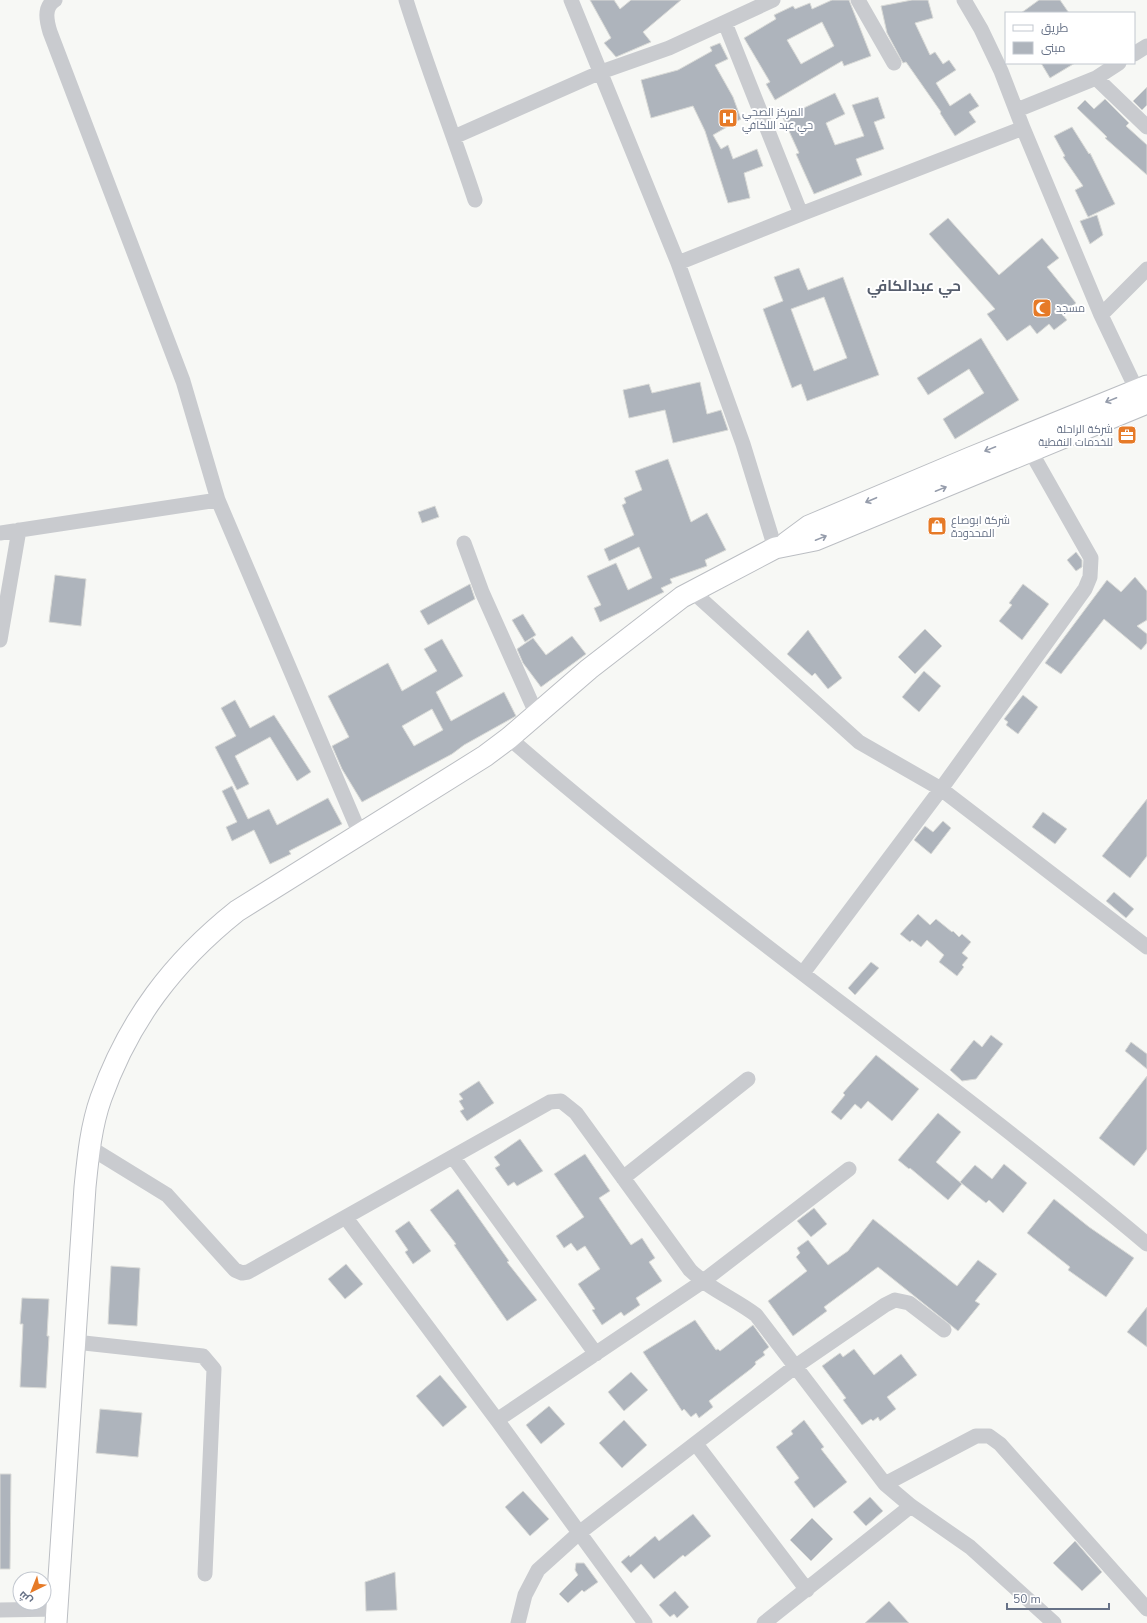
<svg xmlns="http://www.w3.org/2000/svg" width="1147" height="1623" font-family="'Nunito Sans',Cairo,sans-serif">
  <rect width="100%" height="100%" fill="#f7f8f5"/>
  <path fill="#aeb4bc" stroke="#d9dad7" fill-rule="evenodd" d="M590,0H614L620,9L631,0H681L643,32L651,42L616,57L604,43L611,38Z
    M832,0H849L871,56L844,66L842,61L775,100L766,84L770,82L744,38L776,19L774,15L793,6L795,9L810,3L812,9ZM822,22L834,46L801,64L787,40Z
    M912,0H928L933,18L915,23L930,55L935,52L943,64L949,60L956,70L936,83L950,106L970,93L979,106L969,112L976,122L955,136L940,113L941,112L906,62L903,63L887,33L881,6Z
    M1039,0H1060L1069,13H1021Z
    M720,43L728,59L715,65L733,97L741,119L713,135L721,149L728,145L733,159L757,149L763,166L744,173L750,198L728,203L705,131L693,106L651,118L641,80L678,70L712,51L710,47Z
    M1041,63H1075L1050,78Z
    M1147,87V105L1142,110L1133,101Z
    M835,93L845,114L826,123L835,145L864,136L852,105L878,97L885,118L874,122L884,149L856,159L862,175L814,194L796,154L799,153L783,118Z
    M1105,99L1129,123L1126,126L1147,145V175L1105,138L1107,137L1077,108L1085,100L1094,109Z
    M1072,127L1089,154L1090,153L1115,204L1088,217L1075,190L1083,186L1063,157L1065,156L1054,136Z
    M1097,215L1103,235L1090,244L1080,221Z
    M948,218L999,275L1042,238L1059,258L1047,267L1076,303L1062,314L1067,320L1054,330L1049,324L1037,334L1030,325L1007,341L987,314L995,309L929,234Z
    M799,268L808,290L843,277L879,375L807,401L801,384L792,388L763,309L783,301L774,277ZM824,297L847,358L814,371L791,309Z
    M981,338L1019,400L955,439L943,419L984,393L969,369L928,395L917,378Z
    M700,382L707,414L721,410L728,430L673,443L665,410L629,418L623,390L649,384L652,393Z
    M668,459L691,522L707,513L726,550L705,560L707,566L670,579L672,583L661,588L664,592L600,622L594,608L601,605L587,576L616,563L628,590L652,578L639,547L609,561L604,549L634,535L622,505L626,503L624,498L642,490L635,471Z
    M435,506L439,517L422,523L418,512Z
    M1076,552L1082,560V567L1076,571L1067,560Z
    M55,575L86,579L81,626L49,622Z
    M1135,577L1147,591V620L1137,626L1147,634V643L1141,650L1104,619L1061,674L1045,663L1107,580L1121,592Z
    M470,584L475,599L428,625L420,611Z
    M1023,584L1049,604L1022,640L999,621L1012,605L1009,603Z
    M523,614L536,635L525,642L512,620Z
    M925,629L942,646L915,674L898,657Z
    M808,630L842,678L828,689L815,673L812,676L787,654Z
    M572,636L586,654L541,687L523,663L517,649L533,638L546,655Z
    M442,639L463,676L436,692L451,721L504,692L516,716L464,745L452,754L362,802L342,769L332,746L349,737L328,696L388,663L402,691L437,671L424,649ZM432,709L443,730L414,746L402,726Z
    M924,671L941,686L919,712L902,697Z
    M1023,695L1038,707L1018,734L1006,725L1008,722L1004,719Z
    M235,700L250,728L274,715L311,772L297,781L270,737L235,756L249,784L237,790L215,747L236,736L221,708Z
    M232,786L248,819L269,809L277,825L328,798L342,824L289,851L291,854L270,864L254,830L232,841L226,827L237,822L222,791Z
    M1147,799V856L1130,878L1102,856Z
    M1043,812L1067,829L1055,844L1032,827Z
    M943,821L951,828L931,854L914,840L925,826L933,832Z
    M1114,892L1134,909L1126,918L1106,901Z
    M918,914L930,925L936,919L952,932L953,931L959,937L962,934L971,942L962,953L968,958L962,965L964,967L957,976L939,962L944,955L927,940L921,947L912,940L910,942L900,934Z
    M871,962L879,968L855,995L848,988Z
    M991,1035L1003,1044L976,1079L962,1081L950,1070L974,1040L982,1047Z
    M1131,1042L1147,1054V1069L1125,1051Z
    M876,1055L919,1089L892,1121L868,1101L861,1109L855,1104L841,1120L831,1112L845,1095L843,1093Z
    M1147,1076V1149L1134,1166L1099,1138Z
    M479,1081L494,1103L467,1121L460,1111L464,1109L459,1101L463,1099L459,1094Z
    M938,1113L961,1132L936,1162L962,1184L948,1200L910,1168L909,1169L898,1160Z
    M520,1139L543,1171L517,1186L514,1182L508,1186L495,1168L500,1165L494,1157Z
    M585,1154L610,1191L599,1198L631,1245L642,1238L655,1258L649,1262L662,1281L636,1298L640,1305L624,1316L621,1312L602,1325L592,1310L595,1309L578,1284L600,1269L585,1246L577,1251L571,1243L564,1248L556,1236L584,1217L554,1174Z
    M1004,1164L1027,1183L1003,1213L989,1200L986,1203L960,1182L975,1165L992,1179Z
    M458,1189L509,1261L507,1262L537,1300L507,1321L454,1245L456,1244L430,1210Z
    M1054,1199L1089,1227L1134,1258L1106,1297L1068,1270L1070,1267L1027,1233Z
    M814,1208L827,1224L811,1237L797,1221Z
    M873,1219L957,1286L978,1260L997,1274L975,1301L980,1304L958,1331L878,1267L824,1307L827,1311L793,1336L768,1301L807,1271L796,1257L800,1253L797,1248L808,1240L828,1265L848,1251Z
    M409,1221L431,1251L413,1264L405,1252L408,1250L395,1231Z
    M346,1264L363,1284L345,1299L328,1279Z
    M111,1266L140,1268L137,1326L108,1324Z
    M22,1298L49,1299L47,1336H49L46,1388L20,1387L23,1324H20Z
    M1147,1307V1347L1127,1332Z
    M695,1320L716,1350L718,1349L720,1351L753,1325L769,1347L763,1352L765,1355L755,1362L756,1364L752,1368L709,1401L713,1407L699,1418L696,1413L691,1417L684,1409L682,1411L643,1352Z
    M854,1349L874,1375L901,1354L917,1375L887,1397L896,1409L880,1421L878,1417L873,1421L871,1419L862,1425L843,1400L846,1398L822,1366L840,1353L843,1357Z
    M631,1372L648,1390L624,1411L608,1392Z
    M440,1375L467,1407L443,1427L416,1396Z
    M549,1406L565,1424L541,1444L526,1425Z
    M100,1409L142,1413L138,1457L96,1453Z
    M624,1420L647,1445L622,1468L599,1443Z
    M804,1420L824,1447L821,1449L847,1482L814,1508L794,1482L799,1478L776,1447L793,1434L791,1431Z
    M0,1474H11L10,1569H0Z
    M523,1491L549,1519L530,1536L505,1507Z
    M870,1497L883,1511L866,1526L853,1512Z
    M693,1514L711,1536L685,1557L683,1555L654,1579L641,1564L631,1573L621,1562L629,1555L630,1557L655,1536L659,1541Z
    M812,1518L833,1539L811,1561L790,1540Z
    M1075,1541L1102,1572L1082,1591L1053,1563Z
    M576,1563H584L598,1582L584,1592L582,1590L568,1603L559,1594L578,1575L575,1570Z
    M395,1572L397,1610L366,1611L365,1582Z
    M675,1591L689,1607L677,1618L674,1614L670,1617L659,1605Z
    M889,1601L909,1623H865Z"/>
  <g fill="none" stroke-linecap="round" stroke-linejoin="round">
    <g stroke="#bbbec3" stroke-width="23">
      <path id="secondary" d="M786,543L809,526L970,458L1147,386
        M56,1623L85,1187C88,1157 91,1126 101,1098C129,1020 173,962 237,911L485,756L509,738L589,669L682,597L775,548L815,540L1147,403"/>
    </g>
    <path stroke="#c9cbcf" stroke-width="15" d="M55,0C43,7 47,22 50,32L183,381L218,500L360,834
      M406,0C427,67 453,133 475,200
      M571,0L678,263L743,444L775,548
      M858,0L894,63
      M964,0L981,29L1001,71L1023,128L1101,315L1141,399
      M1134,54L1147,46
      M1096,78L1119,63
      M1017,110L1096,78L1147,127
      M454,137L601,72L669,48L773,0
      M801,214L1023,128
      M678,263L801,214L725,23
      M1101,315L1147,269
      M0,533L218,500
      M464,543L482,592L536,713
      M692,591L859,742L941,789L1147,947
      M0,640L19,530
      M509,738C714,916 939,1069 1147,1244
      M803,973L941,789L1085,589L1090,577L1091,558L1031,452
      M89,1147L167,1195L235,1270L242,1273L248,1272L550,1102L561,1101L576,1113L690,1270C709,1289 735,1299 756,1315L885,1484L911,1506L970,1547L1054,1623
      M453,1157L596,1354
      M623,1178L748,1079
      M346,1218L497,1420L645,1623
      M75,1342L203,1356L214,1369L205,1574
      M497,1420L702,1282L849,1169
      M696,1444L807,1590
      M885,1484L976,1436H989L1000,1444L1147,1609
      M0,1610L57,1609
      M518,1623L525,1595L538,1570L579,1533L796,1366L885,1305L895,1300L909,1303L944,1330
      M764,1623L911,1506"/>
    <use href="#secondary" stroke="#fff" stroke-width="21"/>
  </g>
  <defs><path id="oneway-shaft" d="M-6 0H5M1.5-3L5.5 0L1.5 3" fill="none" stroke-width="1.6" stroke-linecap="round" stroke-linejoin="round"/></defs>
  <g stroke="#959cab">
    <use href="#oneway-shaft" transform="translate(1111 400) rotate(158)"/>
    <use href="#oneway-shaft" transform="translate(990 449) rotate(158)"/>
    <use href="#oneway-shaft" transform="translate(941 489) rotate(-22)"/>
    <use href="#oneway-shaft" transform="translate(871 500) rotate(157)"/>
    <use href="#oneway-shaft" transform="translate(821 538) rotate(-22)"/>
  </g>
  <defs>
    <g id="hospital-square" transform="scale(1)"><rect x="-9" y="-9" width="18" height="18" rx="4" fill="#e67a27" stroke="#fff"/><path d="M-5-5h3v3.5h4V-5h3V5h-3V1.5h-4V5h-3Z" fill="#fff"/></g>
    <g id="mosque-square" transform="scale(1)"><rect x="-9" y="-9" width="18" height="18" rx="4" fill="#e67a27" stroke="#fff"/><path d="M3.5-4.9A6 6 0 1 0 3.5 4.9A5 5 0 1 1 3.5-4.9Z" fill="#fff"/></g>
    <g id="office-square" transform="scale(1)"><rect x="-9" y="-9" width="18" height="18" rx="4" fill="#e67a27" stroke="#fff"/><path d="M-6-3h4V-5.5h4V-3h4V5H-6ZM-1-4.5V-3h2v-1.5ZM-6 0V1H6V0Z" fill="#fff"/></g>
    <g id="shop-square" transform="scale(1)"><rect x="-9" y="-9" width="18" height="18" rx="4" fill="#e67a27" stroke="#fff"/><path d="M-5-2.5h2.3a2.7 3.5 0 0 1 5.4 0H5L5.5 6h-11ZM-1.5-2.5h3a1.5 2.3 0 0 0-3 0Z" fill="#fff"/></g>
  </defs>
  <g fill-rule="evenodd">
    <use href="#hospital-square" x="728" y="118"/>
    <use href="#mosque-square" x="1042" y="308"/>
    <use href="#office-square" x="1127" y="435"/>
    <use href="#shop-square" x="937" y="526"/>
  </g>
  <g text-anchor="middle" stroke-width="4" stroke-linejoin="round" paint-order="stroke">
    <g font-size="11" fill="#677287" stroke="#fff" text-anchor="start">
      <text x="742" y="116">المركز الصحي<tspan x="742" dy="13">حي عبد اللكافي</tspan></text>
      <text x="1056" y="312">مسجد</text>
      <text x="1113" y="433" text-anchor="end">شركة الراحلة<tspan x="1113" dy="13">للخدمات النفطية</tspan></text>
      <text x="951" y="524">شركة ابوصاع<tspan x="951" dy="13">المحدودة</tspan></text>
    </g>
    <g font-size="15" font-weight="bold" fill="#555d6c" stroke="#fff">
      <text x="914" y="291">حي عبدالكافي</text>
    </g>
  </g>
  <rect x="1005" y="12" width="130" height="52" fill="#ffffff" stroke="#c2c7cf"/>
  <rect x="1013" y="25" width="20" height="6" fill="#ffffff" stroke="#c2c7cf"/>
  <text x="1041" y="32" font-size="12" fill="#677287">طريق</text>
  <rect x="1013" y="42" width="20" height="12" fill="#aeb4bc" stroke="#c2c7cf"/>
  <text x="1041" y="52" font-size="12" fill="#677287">مبنى</text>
  <g transform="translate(32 1591) rotate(223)"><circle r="19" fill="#ffffff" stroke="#c2c7cf"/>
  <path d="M0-3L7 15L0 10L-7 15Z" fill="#e67a27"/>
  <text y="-6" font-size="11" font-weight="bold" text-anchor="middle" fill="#677287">ش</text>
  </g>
  <path d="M1007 1603v6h102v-6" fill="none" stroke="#677287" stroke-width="2"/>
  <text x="1013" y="1603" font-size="12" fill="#677287" stroke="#ffffff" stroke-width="3" paint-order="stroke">50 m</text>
</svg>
